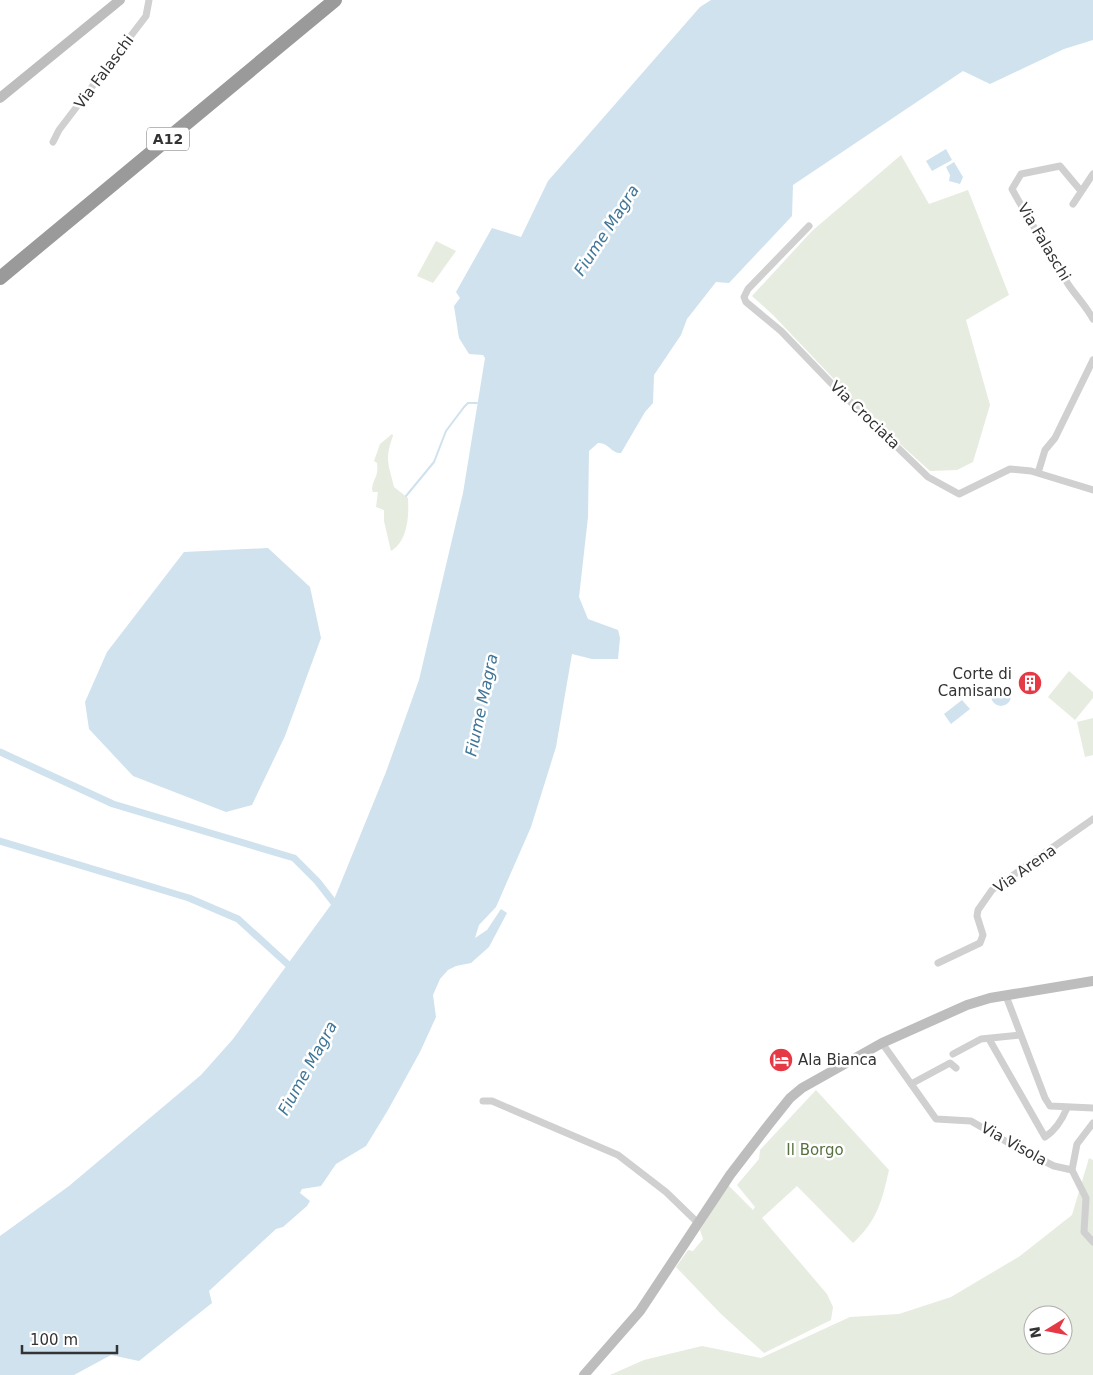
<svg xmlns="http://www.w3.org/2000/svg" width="1093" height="1375" font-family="'DejaVu Sans',sans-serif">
  <rect width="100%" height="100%" fill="#fff"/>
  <path fill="#e6ecdf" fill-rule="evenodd" d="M901,155L929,204L968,190L1009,295L966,320L990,405L973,462L957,470L930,471L870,417L773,315L752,296L812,231Z
    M436,241L456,251L433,283L417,276Z
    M392,434L393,436C384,460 389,465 394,487L408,498C409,516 408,541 391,551L384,521V510L376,507L378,492H373L372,489C373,478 379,477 377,463L374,461L380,444Z
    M1069,671L1093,692V698L1075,720L1048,697Z
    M1093,718V755L1085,757L1077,722Z
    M816,1090L889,1170C882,1201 877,1221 853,1243L797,1186L762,1218L827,1294L833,1307L831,1320L764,1353L721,1314L676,1267L688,1250L693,1251L703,1239L700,1230L728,1185L753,1210L755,1207L737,1185L759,1159L760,1150Z
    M1089,1158L1093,1160V1375H610L644,1360L702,1346L761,1358L850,1317L899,1314L951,1297L1020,1256L1072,1215ZM1033,1315H1063V1345H1033Z"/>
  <path fill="#cfe2ee" d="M711,0H1093V40L1064,49L990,84L963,71L793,185L792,216L729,283L716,282L687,319L681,335L654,375L653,403L645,412L621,453C612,454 608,442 598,443L589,451L588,517L579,597L588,619L618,630L620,638L618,659H592L572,654L556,747L531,827L496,907L479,925L475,938L487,930L501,909L507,913L489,947L471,963L456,966L448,970L440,979L433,995L436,1017L420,1052L388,1110L366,1146L336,1164L321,1186L302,1189L300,1193L310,1201L307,1206L283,1227L276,1229L209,1291L212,1303L139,1361L111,1355L74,1375H0V1236L69,1186L201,1075L233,1039L333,902L386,772L419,680L463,493L485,358L483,355L469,354L459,338L454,306L460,298L456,292L492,228L521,237L548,181L700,7Z
    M946,149L952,160L932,171L926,161Z
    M954,162L963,177L960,184L949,181L950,175L946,167Z
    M268,548L310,587L321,638L285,736L252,805L226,812L133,776L89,729L85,702L107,652L184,552Z
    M991 696a10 10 0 1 1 20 0a10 10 0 1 1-20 0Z
    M962,700L970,709L951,724L944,714Z"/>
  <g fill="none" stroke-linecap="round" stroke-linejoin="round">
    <path stroke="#cfe2ee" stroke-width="2" d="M406,496L434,462L446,431L464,407L468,403H477"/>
    <path stroke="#cfe2ee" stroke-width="7" d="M0,752L113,804L294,858L317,881L338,908
      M0,841L189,898L238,919L294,970"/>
    <path stroke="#d0d0d0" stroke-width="7" d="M53,142L59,130L146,16L149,0
      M1081,191L1060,166L1021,174L1012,189C1030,222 1049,252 1068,284C1076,296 1086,306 1093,319
      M1073,204L1093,174
      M809,226L748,289L744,297L746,302L781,331L831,383L928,477L959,494L1010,469L1031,471L1093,490
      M1038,473L1045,450L1055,438L1093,360
      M938,963L980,943L983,935L977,916L978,910L992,890L1093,819
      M1006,996L1045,1098L1050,1106L1093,1108
      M989,1039L1045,1137C1056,1130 1062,1120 1067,1108
      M882,1043L936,1119L971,1121L1014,1146L1054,1166L1072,1170
      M953,1054L981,1039L1020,1035
      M911,1084L950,1063L956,1068
      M483,1101H492L618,1155L666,1192L697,1222
      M1072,1170L1086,1198L1084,1232L1093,1242
      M1072,1170L1077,1144L1093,1123"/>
    <path stroke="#bdbdbd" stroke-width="10" d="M0,98L120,0
      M584,1375L640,1311L730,1175L770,1123L790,1098L802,1088L882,1043L967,1005L990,998L1093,981"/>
    <path stroke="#9a9a9a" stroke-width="14" d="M0,278L335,0"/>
  </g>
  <defs>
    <g id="building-disc" transform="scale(1.25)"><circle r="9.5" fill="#e63946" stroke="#fff"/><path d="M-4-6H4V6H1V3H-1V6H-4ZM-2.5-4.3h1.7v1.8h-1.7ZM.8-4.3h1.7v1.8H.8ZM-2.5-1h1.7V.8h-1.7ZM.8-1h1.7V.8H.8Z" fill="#fff"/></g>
    <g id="hotel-disc" transform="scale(1.25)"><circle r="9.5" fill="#e63946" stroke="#fff"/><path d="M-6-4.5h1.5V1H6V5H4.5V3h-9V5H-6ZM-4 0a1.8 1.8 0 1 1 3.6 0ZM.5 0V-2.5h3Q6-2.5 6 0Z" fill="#fff"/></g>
  </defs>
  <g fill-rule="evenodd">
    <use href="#building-disc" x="1030" y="683"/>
    <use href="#hotel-disc" x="781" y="1060"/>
  </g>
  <g text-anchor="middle" stroke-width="5" stroke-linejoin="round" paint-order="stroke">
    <rect fill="#fff" stroke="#707070" stroke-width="1" x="147" y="127.5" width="42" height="23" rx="4"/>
    <g font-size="14" font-weight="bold" fill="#333">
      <text x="168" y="144">A12</text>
    </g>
    <g font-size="15" fill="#333" stroke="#fff">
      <text transform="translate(104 72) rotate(-53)" y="5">Via Falaschi</text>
      <text transform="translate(1044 242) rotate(59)" y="5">Via Falaschi</text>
      <text transform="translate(865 415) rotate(44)" y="5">Via Crociata</text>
      <text transform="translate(1025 869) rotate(-35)" y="5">Via Arena</text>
      <text transform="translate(1014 1144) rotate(29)" y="5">Via Visola</text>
    </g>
    <g font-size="15" fill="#333" stroke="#fff" text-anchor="end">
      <text x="1012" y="679">Corte di<tspan x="1012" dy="17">Camisano</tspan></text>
      <text x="798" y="1065" text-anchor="start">Ala Bianca</text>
    </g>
    <g font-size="15" fill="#56703f" stroke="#fff">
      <text x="815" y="1155">Il Borgo</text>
    </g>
    <g font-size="16" font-style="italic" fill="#3f7597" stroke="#fff">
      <text transform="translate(606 230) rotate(-57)" y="6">Fiume Magra</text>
      <text transform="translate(481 705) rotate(-78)" y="6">Fiume Magra</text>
      <text transform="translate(307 1068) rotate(-61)" y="6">Fiume Magra</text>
    </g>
  </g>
  <g transform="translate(1048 1330) rotate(260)"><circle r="24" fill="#ffffff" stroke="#adadad"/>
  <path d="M0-4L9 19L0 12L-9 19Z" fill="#e63946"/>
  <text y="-8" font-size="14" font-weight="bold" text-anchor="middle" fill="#333333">N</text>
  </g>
  <path d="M22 1345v8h95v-8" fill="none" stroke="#333333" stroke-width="2.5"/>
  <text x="30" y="1345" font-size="15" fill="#333333" stroke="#ffffff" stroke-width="4" paint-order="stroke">100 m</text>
</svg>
